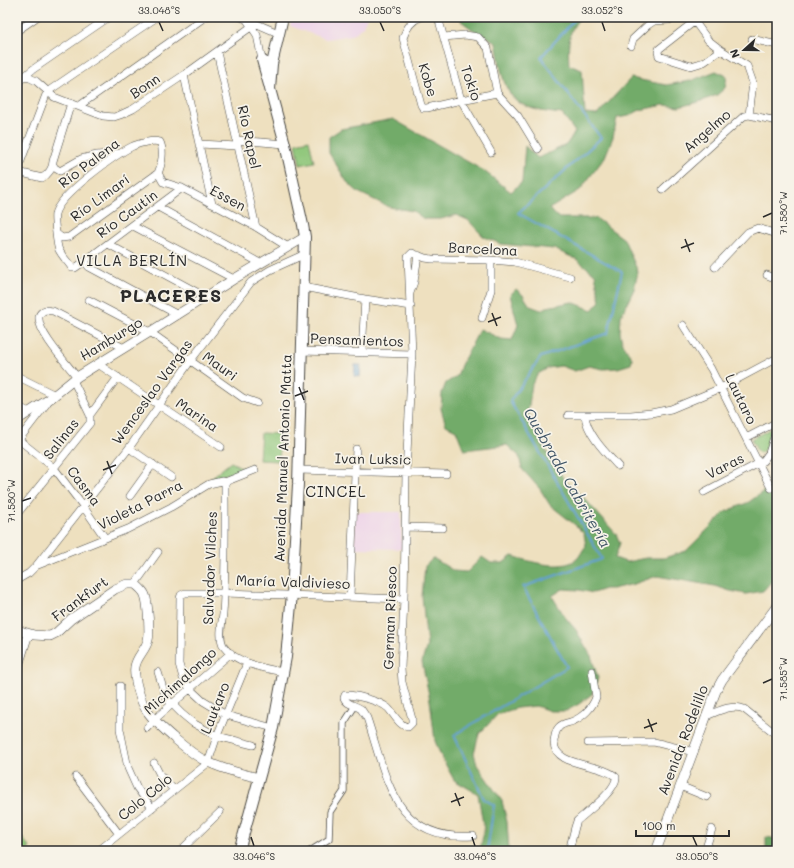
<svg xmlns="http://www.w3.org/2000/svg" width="794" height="868" font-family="Mali,sans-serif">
  <rect width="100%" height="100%" fill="#f7f3e8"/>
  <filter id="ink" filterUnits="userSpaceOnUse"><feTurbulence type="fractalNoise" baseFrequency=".025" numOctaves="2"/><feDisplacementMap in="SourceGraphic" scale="8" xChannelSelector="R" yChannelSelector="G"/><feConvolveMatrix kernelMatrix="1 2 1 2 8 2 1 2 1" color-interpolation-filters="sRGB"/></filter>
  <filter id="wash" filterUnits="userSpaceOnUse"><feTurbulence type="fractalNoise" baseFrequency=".012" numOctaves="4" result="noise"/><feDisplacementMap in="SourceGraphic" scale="16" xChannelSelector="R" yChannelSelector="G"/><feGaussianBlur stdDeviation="0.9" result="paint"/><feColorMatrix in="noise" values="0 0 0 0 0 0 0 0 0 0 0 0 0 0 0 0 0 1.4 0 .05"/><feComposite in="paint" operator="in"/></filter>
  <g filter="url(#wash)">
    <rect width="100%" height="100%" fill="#eee0bf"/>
    <path fill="#edd0e9" d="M292,17H367L363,26L353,35L326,39L290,26Z
      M355,512H401L402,549L354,548Z"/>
    <path fill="#8ec679" stroke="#5c7852" d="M309,140L314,162L300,165L296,143Z
      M772,428L765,449L761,453L758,452L751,439Z
      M261,433L281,434L279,461L259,460Z
      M231,462L247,470L211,478Z
      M17,831L30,848L26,851H17Z"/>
    <path fill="#72ab69" stroke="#4e6b4a" d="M461,17H582C567,28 568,48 569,65L582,70L585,114L597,115L631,78L666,85L690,81L716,71L727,76L725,88L717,95L702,101L679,107L664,105L640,110L629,116L617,118L613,137L605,157L580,190L549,209L559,218H596L624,239L638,272L634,289L621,316L620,332L622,342L632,358L631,364L618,368L603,369L589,366L575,371L561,366L548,368L538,374L532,384L528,412L540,441L565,481L584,498L616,534L620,543L615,558L626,562L646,558H664L686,551L725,512L749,502L765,490H777V575L763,591L746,594L730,591L715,586L657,576L634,584L612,589H605L593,593L579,590L563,589L552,596L565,617L576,630L591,656L598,678L592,694L579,704L566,711H550L536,706L517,708L498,714L479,734L474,753L477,765L502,801L507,822L509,851H480L484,830L478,794L454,780L441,756L435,741L430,700L422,662L427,645L422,596L425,566L433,558L454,571L467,572L482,557L491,563H503L512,556C529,561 561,572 577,559C580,556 583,549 586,546L584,534L574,524L550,505L540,489L522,469L519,456L507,445L464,450L456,430L446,425L441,409L442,393L446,383L457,376L461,365L480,329L501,339L512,340L518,325L510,295L516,289L523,295L530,306L541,310L547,307L572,302L592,310L600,301L595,274L576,259L554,249L501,244L484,237L468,220L456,215L441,219H424L413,211L389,207L358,192L347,182L329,153V137L341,129L393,119L484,171L511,192L522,182L525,146L538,158L566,145L575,132L562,114C544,112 519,109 509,92C501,79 499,57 496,43L488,37L476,32L461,21Z
      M766,837L777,839V851H767L766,849Z"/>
    <path fill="#63a0d4" stroke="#476680" d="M355,365H361L360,377L354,376Z"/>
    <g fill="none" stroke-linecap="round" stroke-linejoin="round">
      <path stroke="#63a0d4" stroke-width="2" d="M487,851L494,805L484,799L454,735L567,667L523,587L602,559L510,401L541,357L608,333L622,272L518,213L601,138L541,57L577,17"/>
    </g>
  </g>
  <g filter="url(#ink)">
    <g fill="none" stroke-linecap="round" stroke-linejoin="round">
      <g stroke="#484641" stroke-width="7">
        <path id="pedestrian" d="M310,851L329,839L330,812L344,791V723L355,706"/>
      </g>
      <g stroke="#484641" stroke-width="8">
        <path id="minor" d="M241,17L278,33
          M421,17C412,20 406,29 403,38L421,105L423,108H427L461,100L497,93
          M438,17L461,100L491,152
          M700,17L659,49L658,52L659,56L691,66L704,62L721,50
          M247,20L257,35L262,60L266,61
          M695,22L708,40L721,50L747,66L753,83L749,115
          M17,31L37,17
          M444,37L465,35L478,37L488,48L497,93L518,116L538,149
          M752,39L777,45
          M631,46L633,39L648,25L654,21L669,20L674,17
          M217,52L256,227
          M184,75L212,204
          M23,77L30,78L36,81L54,97L103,116L114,117L120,115L133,109L184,75L255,24
          M17,83L32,70L109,17
          M71,103L53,161C53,168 48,175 42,178L22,173L19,170V166L47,92L157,17
          M79,106L205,17
          M236,140L285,144
          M200,144L237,146
          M53,165L55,168L60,171L81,159L97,155L121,153
          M158,173L163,182L182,188L256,227L288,247
          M663,189L744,116L749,115L777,121
          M158,207L260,263
          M133,226L234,279
          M57,234L62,238L69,237L158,173
          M108,244L206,297
          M85,261L75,268H72C68,262 62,256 59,250C57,247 54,218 55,214C59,195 115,155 133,146C140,143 152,140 160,142C164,150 162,165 158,173
          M715,267L748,232L758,228L777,234
          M767,275L777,279
          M303,287L365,299L411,306
          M410,293L414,282L418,255
          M89,300L150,332L243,398L257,403
          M178,315L89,267L85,262L86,260L182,188
          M482,318L491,290V260
          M683,325L711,369L771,488
          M301,351L412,354
          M362,353L365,299
          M98,364L221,447
          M17,376L55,395
          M77,377C68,365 37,332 39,317C39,313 42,312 45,310L53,311L124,348
          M73,380L90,415
          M17,406L29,412
          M568,415H631L651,413L671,409L721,388L777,358
          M585,415C586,433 606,453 618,466
          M746,438L777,422
          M19,440L54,468L83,506L105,538
          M17,442L47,403
          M129,448L171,477
          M298,470L446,474
          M225,482C225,526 226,570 223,614C222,623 218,638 224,647C235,663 266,669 284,672
          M704,492L763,461L769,453L777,428
          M130,496L153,464
          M17,514L90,423V415L118,377
          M405,527L443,528
          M38,565L128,529L171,507L209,484L222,481L225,482L255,470
          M17,580L29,573L36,566L129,448L191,360L251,282L270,270L305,254
          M135,584L158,552
          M350,597L356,449
          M158,672L166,698L182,714L193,723L217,736L253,745
          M120,686V729L128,768L137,788L152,808
          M706,716C719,711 731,704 744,709L777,735
          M147,728L155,719L231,653
          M273,728L226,715L203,701L190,689L183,678L179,664L180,598L181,595L185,593H224L404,599
          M588,743L654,742L694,752
          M154,763L160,775L174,790
          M76,777L119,834
          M680,786L707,797
          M473,836C393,842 387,777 367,718C365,715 363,712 361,709C355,705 346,704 344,698L345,695H349C359,696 380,701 388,708C394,714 399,726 408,727L412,723V719L402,682L401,668L404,599L406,473L412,354L408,257L412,253L425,258L432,259L491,260L515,262L570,277
          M98,851L208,763L217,736L247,663
          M180,851L220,812
          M569,851L575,827L577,821C587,812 617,790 616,777C601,762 553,768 554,741C555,736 555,731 559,727C563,723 569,723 573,721C583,717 593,707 596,697L592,671
          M705,851L712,829"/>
      </g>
      <g stroke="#484641" stroke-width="10">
        <path id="tertiary" d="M17,420L51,398L77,377L98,364L150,332L234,279L305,237
          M17,630L34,635L50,636L56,633L71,619L115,589L127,584H135C139,587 143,590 145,595C148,602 150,633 148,640C146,650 136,657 135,667C133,677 141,703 147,711C157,725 194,757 210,763C225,770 243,774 259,778
          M17,669L28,634
          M656,851L716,691L722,680L777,606"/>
      </g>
      <g stroke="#484641" stroke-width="12">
        <path id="secondary" d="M262,60L269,85
          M239,851L273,728L286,657L292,594L298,484L305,237L303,225L285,144L270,89L272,64L283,17"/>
      </g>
      <use href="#pedestrian" stroke="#fff" stroke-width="5.5"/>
      <use href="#minor" stroke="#fff" stroke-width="7"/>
      <use href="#tertiary" stroke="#fff" stroke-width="9"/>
      <use href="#secondary" stroke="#fff" stroke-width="10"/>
    </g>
  </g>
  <path fill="none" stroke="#2b2b2b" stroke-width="1.5" d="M159,22L163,31M380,22L384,31M602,22L605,31M763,217L772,213M685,239L690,252M681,248L694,243M492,313L497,326M488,322L501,317M299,387L304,400M295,396L308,391M107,461L112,474M103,470L116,465M22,501L31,498M763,683L772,679M648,719L653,732M644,728L657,723M455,793L460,806M451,802L464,797M251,837L254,846M472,837L475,846M693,837L697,846"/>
  <g text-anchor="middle" stroke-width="3.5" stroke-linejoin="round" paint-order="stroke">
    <g font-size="14" fill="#2b2b2b" stroke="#f7f3e8">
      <text transform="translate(428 80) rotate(73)" y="5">Kobe</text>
      <text transform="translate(471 83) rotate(71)" y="5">Tokio</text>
      <text transform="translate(145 86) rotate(-34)" y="5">Bonn</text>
      <text transform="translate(707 131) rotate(-41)" y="5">Angelmo</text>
      <text transform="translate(249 137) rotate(78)" y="5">Río Rapel</text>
      <text transform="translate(89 163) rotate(-37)" y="5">Río Palena</text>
      <text transform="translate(100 198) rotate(-36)" y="5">Río Limarí</text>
      <text transform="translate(228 198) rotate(28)" y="5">Essen</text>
      <text transform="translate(127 214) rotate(-36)" y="5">Río Cautin</text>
      <text transform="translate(483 249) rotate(3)" y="5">Barcelona</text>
      <text transform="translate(111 339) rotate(-31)" y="5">Hamburgo</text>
      <text transform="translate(357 340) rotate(2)" y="5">Pensamientos</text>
      <text transform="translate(220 366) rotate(36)" y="5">Mauri</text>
      <text transform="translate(152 392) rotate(-54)" y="5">Wenceslao Vargas</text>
      <text transform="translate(741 399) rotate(64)" y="5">Lautaro</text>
      <text transform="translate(197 415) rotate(34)" y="5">Marina</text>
      <text transform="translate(61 439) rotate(-52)" y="5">Salinas</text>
      <text transform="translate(283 458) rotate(-88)" y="5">Avenida Manuel Antonio Matta</text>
      <text transform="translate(373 459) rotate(1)" y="5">Ivan Luksic</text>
      <text transform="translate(725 466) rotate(-27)" y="5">Varas</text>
      <text transform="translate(84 486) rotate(53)" y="5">Casma</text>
      <text transform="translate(140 505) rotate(-27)" y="5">Violeta Parra</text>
      <text transform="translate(210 568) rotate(-88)" y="5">Salvador Vilches</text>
      <text transform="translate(293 582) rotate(2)" y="5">María Valdivieso</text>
      <text transform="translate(80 599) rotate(-36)" y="5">Frankfurt</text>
      <text transform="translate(390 618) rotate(-88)" y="5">German Riesco</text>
      <text transform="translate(180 681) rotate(-42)" y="5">Michimalongo</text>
      <text transform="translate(215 708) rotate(-68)" y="5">Lautaro</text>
      <text transform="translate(683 740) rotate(-69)" y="5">Avenida Rodelillo</text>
      <text transform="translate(145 797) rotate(-39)" y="5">Colo Colo</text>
    </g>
    <g font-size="15" letter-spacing="1" fill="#2b2b2b" stroke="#f7f3e8">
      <text x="132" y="266">VILLA BERLÍN</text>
      <text x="336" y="497">CINCEL</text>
    </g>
    <g font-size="15" font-style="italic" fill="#3f5466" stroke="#f7f3e8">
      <text transform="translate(567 478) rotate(60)" y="5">Quebrada Cabritería</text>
    </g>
    <g font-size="18" font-weight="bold" letter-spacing="1" fill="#2b2b2b" stroke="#f7f3e8">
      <text x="171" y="302">PLACERES</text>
    </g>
  </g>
  <rect width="794" height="868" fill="none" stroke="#f7f3e8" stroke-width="44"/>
  <g transform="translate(744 50) rotate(249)" stroke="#f7f3e8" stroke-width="3" paint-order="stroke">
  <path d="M0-3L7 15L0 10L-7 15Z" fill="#2b2b2b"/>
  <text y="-6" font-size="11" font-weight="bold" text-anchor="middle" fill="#2b2b2b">N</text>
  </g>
  <path d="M636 830v6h93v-6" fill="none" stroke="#2b2b2b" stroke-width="2"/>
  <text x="642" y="830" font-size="12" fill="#2b2b2b" stroke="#f7f3e8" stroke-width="3" paint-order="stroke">100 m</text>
  <rect x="22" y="22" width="750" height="824" fill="none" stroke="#2b2b2b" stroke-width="1.5"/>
  <g font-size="10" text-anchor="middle" fill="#2b2b2b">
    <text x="159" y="14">33.048°S</text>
    <text x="380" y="14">33.050°S</text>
    <text x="602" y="14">33.052°S</text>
    <text transform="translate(783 213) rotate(-90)" y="4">71.580°W</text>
    <text transform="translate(11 501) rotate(-90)" y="4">71.580°W</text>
    <text transform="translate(783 679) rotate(-90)" y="4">71.585°W</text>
    <text x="254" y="860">33.046°S</text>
    <text x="475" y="860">33.048°S</text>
    <text x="697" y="860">33.050°S</text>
  </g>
</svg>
